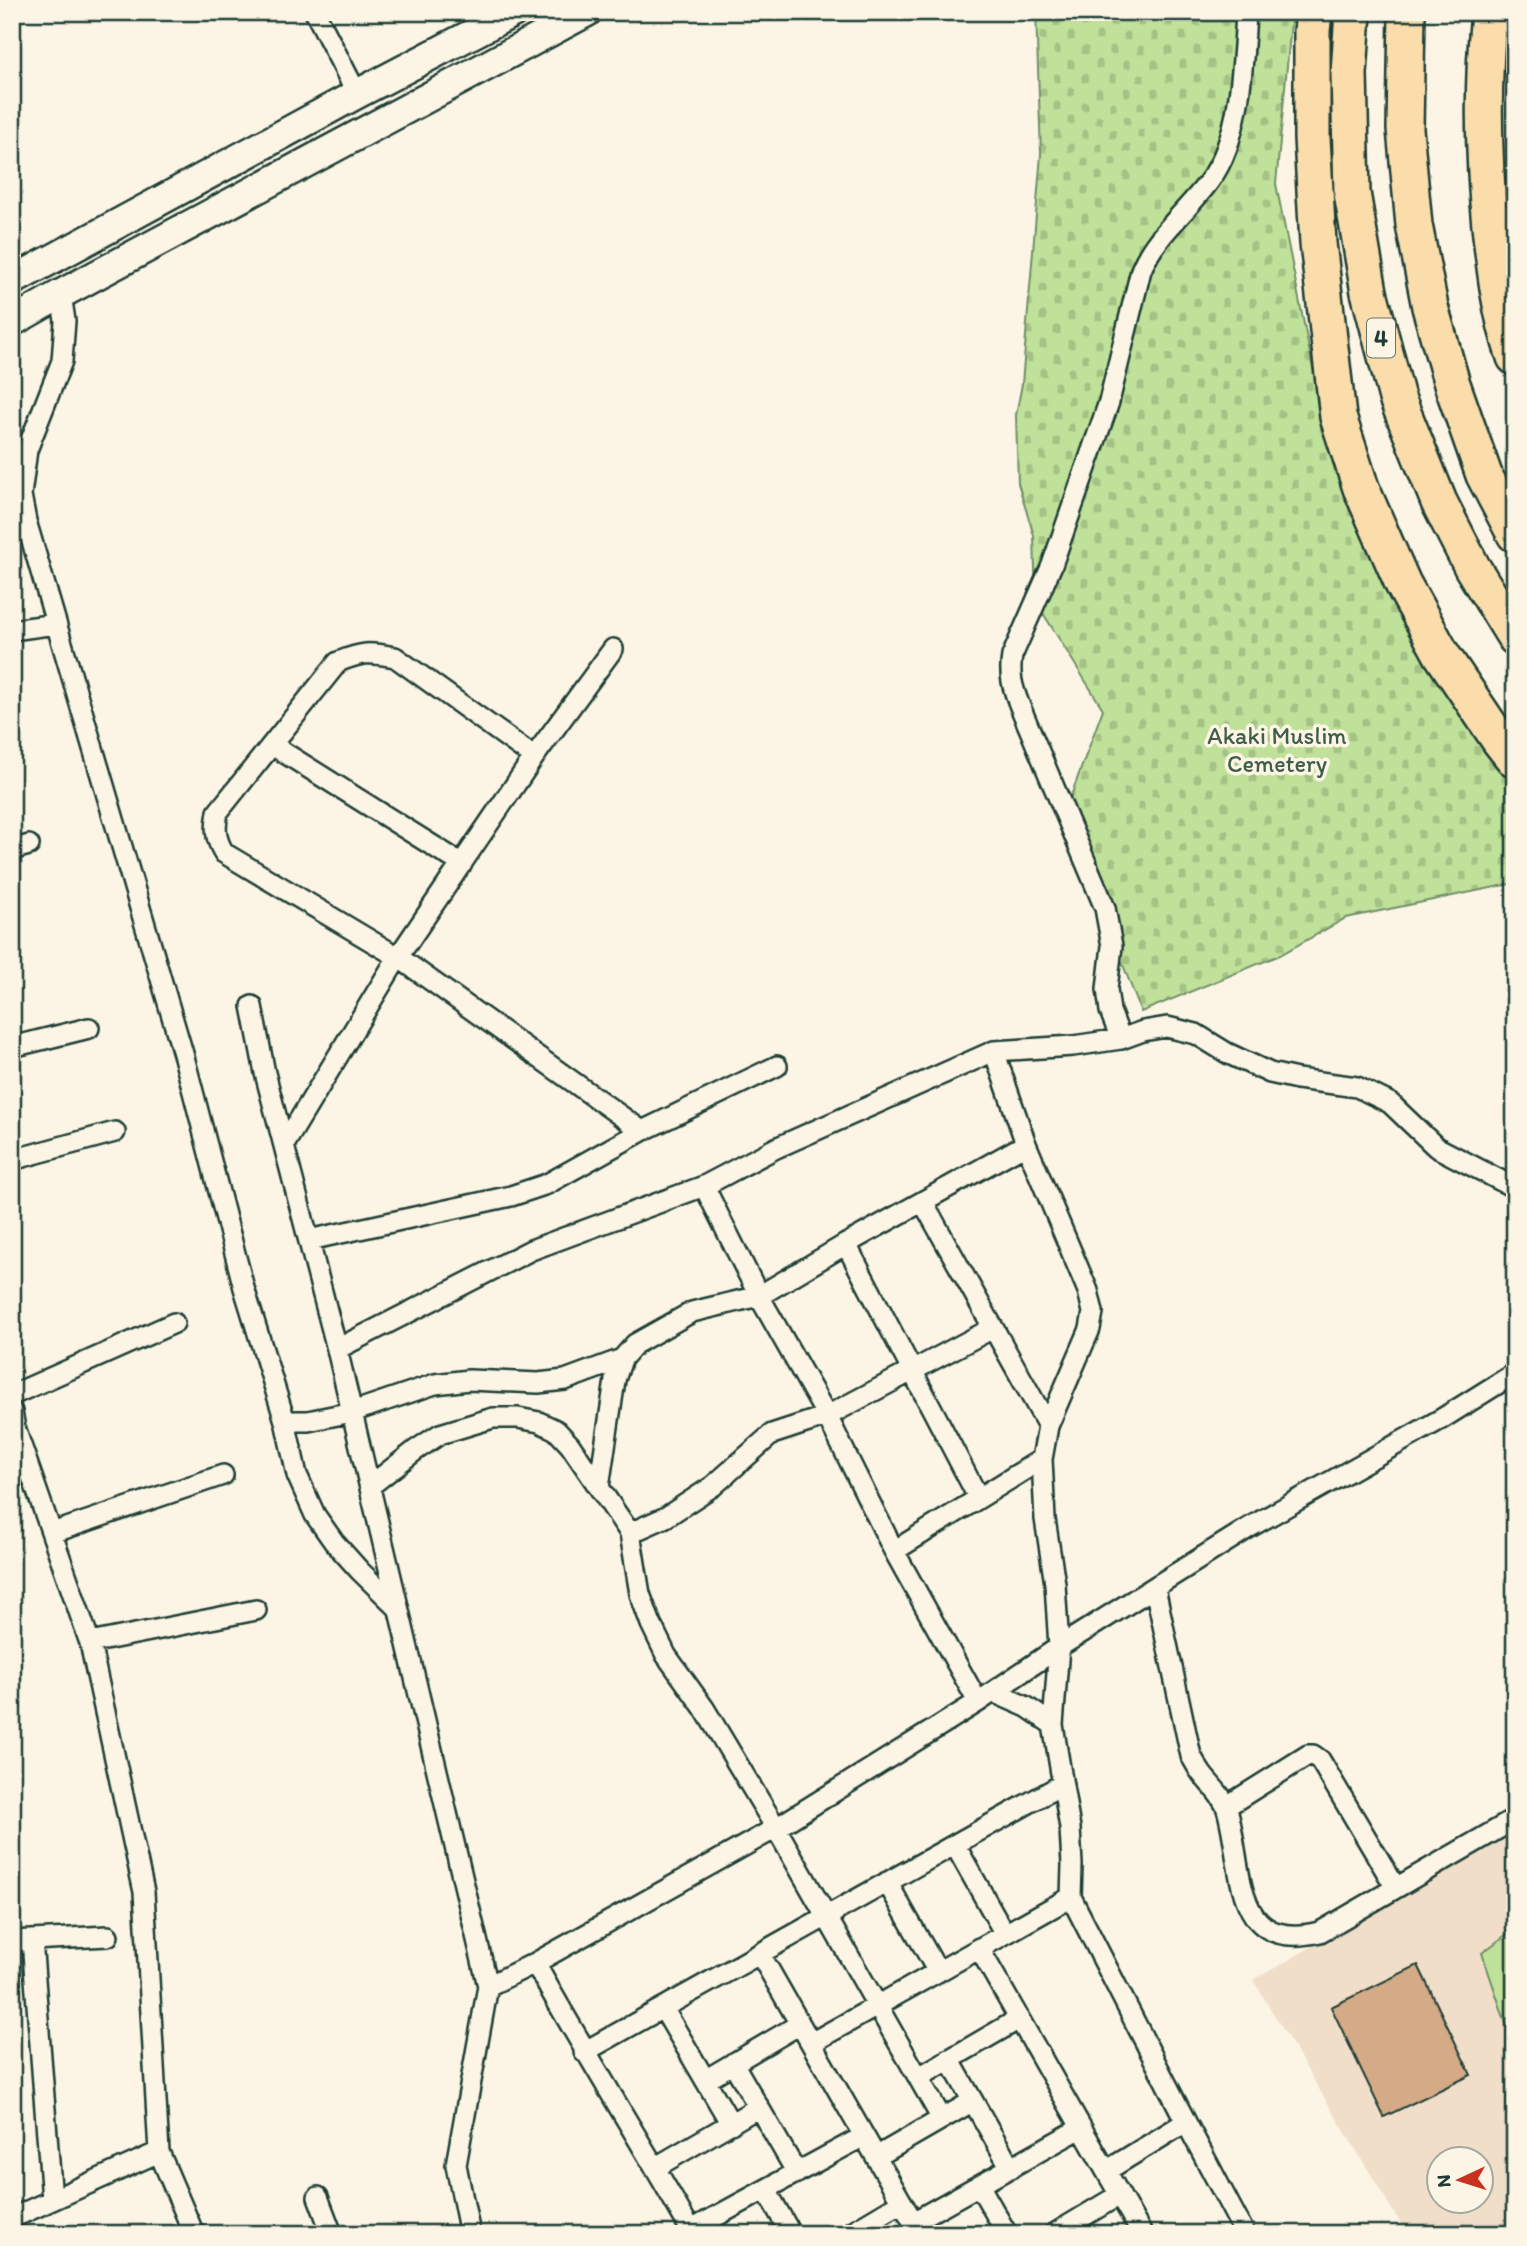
<svg xmlns="http://www.w3.org/2000/svg" width="1527" height="2246" font-family="Itim,sans-serif">
  <defs>
    <pattern id="cemetery-stones" width="16" height="16" patternUnits="userSpaceOnUse" patternTransform="scale(1.75)"><rect width="16" height="16" fill="#c0e19a"/><path d="M2 7V4a2 2 0 0 1 4 0v3zM10 15v-3a2 2 0 0 1 4 0v3z" fill="#a5c285"/></pattern>
  </defs>
  <rect width="100%" height="100%" fill="#fcf5e5"/>
  <filter id="ink" filterUnits="userSpaceOnUse"><feTurbulence type="fractalNoise" baseFrequency=".0143" numOctaves="2"/><feDisplacementMap in="SourceGraphic" scale="14" xChannelSelector="R" yChannelSelector="G"/><feConvolveMatrix kernelMatrix="1 2 1 2 8 2 1 2 1" color-interpolation-filters="sRGB"/></filter>
  <g filter="url(#ink)">
    <path fill="#f0dec9" fill-rule="evenodd" d="M1515,1831V2234H1407L1253,1980ZM1440,2158H1482V2200H1440Z"/>
    <path fill="url(#cemetery-stones)" stroke="#708f67" stroke-width="2" d="M1036,12H1292L1276,184L1327,439L1386,592L1515,780V883L1346,918L1280,955L1141,1012L1065,812L1103,709L1036,602L1034,536L1018,483L1016,415L1022,384L1041,154Z"/>
    <path fill="#c0e19a" stroke="#708f67" stroke-width="2" d="M1515,1928V2050L1482,1953Z"/>
    <path fill="#d5aa87" stroke="#1f3d34" stroke-width="2" d="M1418,1965L1471,2075L1384,2117L1331,2007Z"/>
    <g fill="none" stroke-linecap="round" stroke-linejoin="round">
      <g stroke="#1f3d34" stroke-width="24">
        <path id="street" d="M315,12L357,94
          M61,294L65,321L62,361L27,450L21,495L26,521L184,1057L244,1288L285,1421L297,1475L315,1515L334,1542L360,1571L398,1608
          M12,630L56,624
          M272,745L462,864
          M534,757L395,657C369,652 362,652 338,662L218,812C215,829 215,838 224,853L398,957L642,1131
          M12,850L29,845
          M252,1006L265,1073L337,1349
          M1121,1039L1110,1011L1107,989L1112,946L1105,908L1019,704C1012,686 1009,674 1012,656L1052,565L1109,402L1141,270C1155,235 1188,211 1210,180C1241,138 1243,64 1246,12
          M12,1047L89,1028
          M994,1051L1026,1144L1088,1291L1093,1312L1090,1329L1048,1426L1042,1459L1045,1519L1055,1584L1059,1647L1053,1725L1070,1828L1072,1865L1071,1897L1186,2122L1245,2234
          M284,1145L398,957L534,757L613,649
          M12,1160L115,1132
          M704,1186L759,1296L827,1416L894,1551L978,1702
          M923,1202L1048,1426
          M309,1240L511,1196L547,1184L642,1131L777,1066
          M846,1244L978,1497
          M12,1395L174,1323
          M12,1412L15,1428L12,1485
          M285,1421H308L352,1412L435,1384L469,1380L538,1383L565,1380L622,1359
          M15,1428L90,1643L144,1892L159,2152L194,2234
          M370,1486L416,1450L440,1434L493,1418H518L539,1422L556,1430L570,1445L630,1533L640,1594L651,1624L666,1655L704,1708L776,1828L942,2119
          M599,1487L615,1380L622,1359L635,1344L692,1312L759,1296L846,1244L1026,1144
          M52,1533L223,1475
          M630,1533L666,1517L713,1486L772,1434L827,1416L993,1328
          M894,1551L1042,1459
          M1155,1588L1191,1756C1195,1762 1198,1769 1202,1774C1210,1785 1223,1796 1227,1809C1244,1867 1230,1953 1320,1932L1515,1819
          M90,1643L256,1610
          M993,1692L1027,1707L1053,1725
          M1227,1806L1308,1755H1313L1320,1760L1396,1888
          M955,1845L1005,1934
          M887,1882L938,1972
          M32,1940L52,2200
          M12,1941L108,1936
          M979,1948L1142,2234
          M760,1954L920,2234
          M488,1986L535,1963
          M663,2008L731,2124
          M811,2043L1071,1897
          M584,2052L1061,1785
          M949,2059L1011,2168
          M733,2063L797,2173
          M919,2077L1019,2019
          M705,2080L800,2024
          M876,2157L973,2101
          M656,2167L759,2107
          M1106,2171L1186,2122
          M979,2185L1007,2234
          M766,2190L791,2234
          M318,2197L332,2234
          M12,2218L159,2152
          M913,2222L1081,2128
          M691,2230L864,2136
          M470,2234L456,2165L488,1986L337,1349L531,1250L704,1186L776,1148L994,1051L1073,1046L1121,1039L1143,1031L1167,1027L1196,1034L1227,1053L1270,1073L1297,1079L1357,1087L1390,1103L1436,1147L1515,1188
          M693,2234C642,2143 586,2055 535,1963L776,1828L978,1702L1059,1647L1250,1527L1443,1418L1515,1373
          M848,2234L902,2202
          M1054,2234L1119,2195"/>
      </g>
      <g stroke="#1f3d34" stroke-width="33">
        <path id="secondary" d="M12,281L357,94L514,12
          M12,322L61,294L587,12"/>
      </g>
      <g stroke="#1f3d34" stroke-width="40">
        <path id="highway" d="M1314,12L1312,31V138L1318,243L1338,417L1361,488L1403,584L1442,655L1500,741L1515,760
          M1353,12L1349,74L1352,193L1369,292L1397,398L1439,502L1472,567L1515,637
          M1407,12L1405,129L1414,225L1430,307L1452,384L1484,475L1515,534
          M1489,12C1482,84 1483,154 1490,226C1495,271 1500,315 1515,357"/>
      </g>
      <use href="#street" stroke="#fcf5e5" stroke-width="19"/>
      <use href="#secondary" stroke="#fcf5e5" stroke-width="28"/>
      <use href="#highway" stroke="#faddab" stroke-width="35"/>
    </g>
  </g>
  <g text-anchor="middle" stroke-width="7" stroke-linejoin="round" paint-order="stroke">
    <rect fill="#fcf5e5" stroke="#617469" stroke-width="2" x="1367" y="318.5" width="28" height="39" rx="5"/>
    <g font-size="23" font-weight="bold" fill="#1f3d34">
      <text x="1381" y="346">4</text>
    </g>
    <g font-size="24" fill="#3f5e48" stroke="#fcf5e5">
      <text x="1277" y="744">Akaki Muslim<tspan x="1277" dy="28">Cemetery</tspan></text>
    </g>
  </g>
  <rect width="1527" height="2246" fill="none" stroke="#fcf5e5" stroke-width="42"/>
  <rect x="21" y="21" width="1485" height="2204" fill="none" stroke="#1f3d34" stroke-width="2.5" filter="url(#ink)"/>
  <g transform="translate(1460 2180) rotate(266)"><circle r="33" fill="#fcf5e5" stroke="#a4ab9e" stroke-width="2"/>
  <path d="M0-5L12 26L0 18L-12 26Z" fill="#c8321e"/>
  <text y="-10" font-size="19" font-weight="bold" text-anchor="middle" fill="#1f3d34">N</text>
  </g>
</svg>
